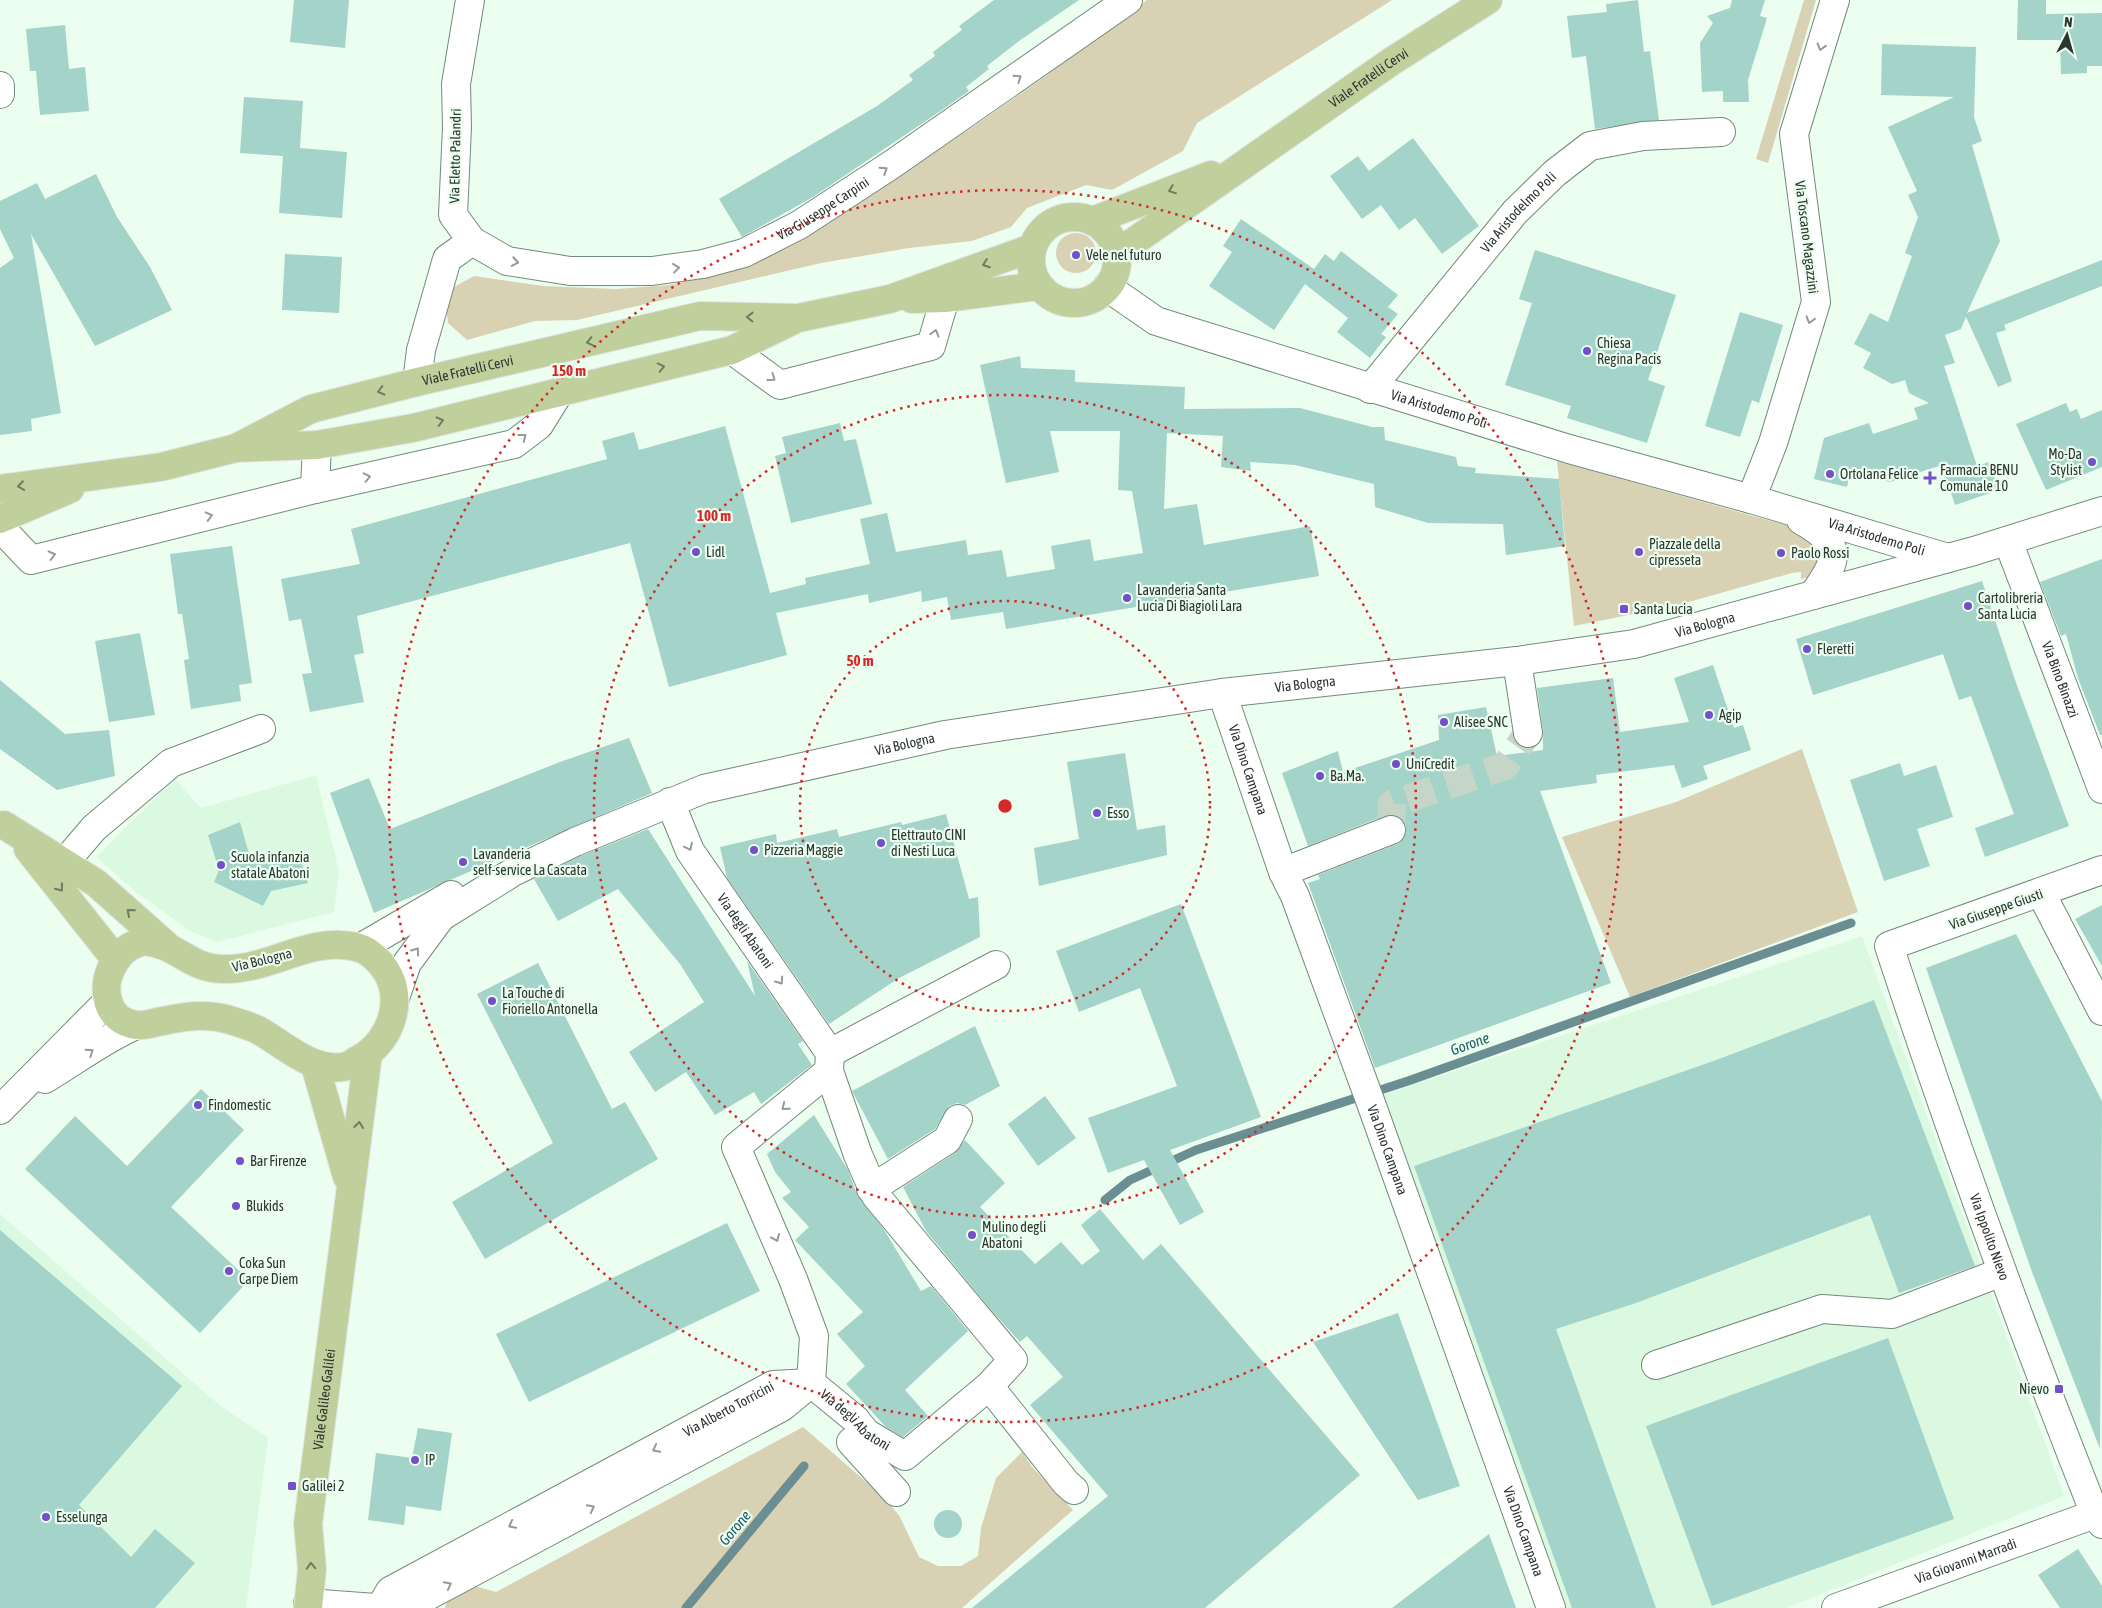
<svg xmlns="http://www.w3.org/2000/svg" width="2102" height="1608" font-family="'Asap Condensed',sans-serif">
  <rect width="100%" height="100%" fill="#ebfeef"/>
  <path fill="#dbf9e1" d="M316,775L339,872L334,912L217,942L192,932L137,893L96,857L175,779L201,808Z
    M1862,936L2064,1496L1787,1608H1559L1376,1097Z
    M0,1214L218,1404L268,1438L246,1608H0Z"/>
  <path fill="#d9d1b4" d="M1147,0H1392L1197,123L1183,151L1112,190L1086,185L1027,208L1011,227L972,241L909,248L821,263L577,320L535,321L467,340L448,323L446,305L454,287L474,276L543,286L616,289L670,285L717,274L899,175L974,126L1043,78Z
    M1804,0H1816L1768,163L1756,159Z
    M1056 253a20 20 0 1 1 40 0a20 20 0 1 1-40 0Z
    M1557,461L1810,532L1825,545L1818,575L1801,579V572L1792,573L1678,605L1574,626Z
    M1802,749L1858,912L1630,997L1562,837L1676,802Z
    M803,1427L887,1500L900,1517L919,1557L938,1566H961L978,1556L981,1528L996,1478L1022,1452L1032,1467L1073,1510L962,1608H445L451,1588L461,1582L496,1592Z"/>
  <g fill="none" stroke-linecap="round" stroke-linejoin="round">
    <path stroke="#6a8e91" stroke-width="9" d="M1105,1200L1130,1180L1196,1150L1408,1081L1851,923
      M686,1608L804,1466"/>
  </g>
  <path fill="#a4d3c9" d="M294,0H349L345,48L290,42Z
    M994,0H1079L1019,41L987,66L989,69L966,87L969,91L942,110L813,197L742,237L719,199L877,106L913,80L909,75L935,56L933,52L962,30L959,26Z
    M1638,0L1644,52L1650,51L1659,120L1595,129L1586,56L1572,58L1567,16L1607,12L1606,4Z
    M1732,0H1765L1760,16L1767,18L1748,80L1749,102H1723V91L1702,92L1700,43L1713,23L1707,16L1730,8Z
    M2018,0H2046V14L2102,13V66H2087V73L2061,74L2060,40H2017Z
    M65,25L69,69L85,67L89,111L40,115L36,71H30L26,29Z
    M1882,44L1976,47L1974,117L1982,141L1972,145L2000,241L1967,313L2102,260V286L2004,325L2006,330L1996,333L2012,381L1998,387L1966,317L1961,329L1945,335L1955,363L1944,366L1977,466L1989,462L1999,490L1955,505L1942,465L1890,482L1850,473L1847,487L1814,479L1824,438L1869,423L1873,434L1918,419L1914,408L1929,403L1909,393L1905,380L1892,384L1863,368L1871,353L1854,344L1870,313L1888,322L1912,256L1905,253L1918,217L1908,195L1917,191L1888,127L1954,97L1881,95Z
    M244,97L303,101L300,148L347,152L342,218L279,213L283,156L240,153Z
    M1413,138L1479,226L1442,254L1415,218L1399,230L1381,205L1362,219L1330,176L1358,156L1369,171Z
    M96,174L117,217L150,267L172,310L95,346L31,234L61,413L31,419L32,431L0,435V268L14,258L0,229V201L37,183L45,199Z
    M1241,219L1314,269L1325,254L1334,261L1341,251L1398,295L1388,307L1398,314L1381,334L1386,337L1370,358L1337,332L1348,318L1305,284L1274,330L1209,286L1232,252L1223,246Z
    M1535,250L1676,295L1648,380L1665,386L1647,443L1567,418L1571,406L1505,385L1532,303L1519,299Z
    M285,254L342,257L339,313L282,310Z
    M1740,312L1783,325L1759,403L1752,400L1740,437L1705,426Z
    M1020,356L1021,368L1075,370V382L1185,387L1184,409L1300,408L1372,427H1384L1385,440L1456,457L1458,466L1476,468L1475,473L1559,479L1565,546L1506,555L1503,524L1428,523L1375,507L1374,484L1295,465L1250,462L1251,471L1221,467L1223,436L1167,433L1164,509L1197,504L1204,545L1310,526L1319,576L1006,629L1003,612L951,620L947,597L922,602L921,591L869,603L868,594L776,613L787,655L669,687L630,543L357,616L364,653L354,655L364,702L310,712L302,674L312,673L301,619L289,621L281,579L360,564L351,529L607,459L602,441L634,432L639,450L725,426L770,593L806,584L805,578L870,564L860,519L887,513L896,552L966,540L968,555L1002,550L1007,577L1055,569L1051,546L1090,539L1094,561L1143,553L1132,491L1118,490L1120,431H1050L1059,472L1006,483L980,365Z
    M2066,403L2070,412L2077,409L2081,419L2102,410V467L2046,490L2016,424Z
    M840,423L844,441L856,439L872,504L791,523L775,456L786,453L782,437Z
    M232,546L252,683L239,685L241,701L191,709L184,660L189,659L182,614H178L170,554Z
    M2102,559V735H2100L2078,678L2066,634L2061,636L2040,582Z
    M1982,581L2015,680L2069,826L1985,857L1975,828L2014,814L1971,696L1959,700L1943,654L1813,695L1796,639Z
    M140,633L155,715L109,722L95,641Z
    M1713,665L1734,728L1743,725L1751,750L1703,766L1708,779L1682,788L1674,765L1596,775L1597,783L1540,791L1611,983L1375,1068L1308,883L1320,879L1318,875L1397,844L1403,839L1406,832V825L1400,818L1393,815H1386L1308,846L1282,773L1338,751L1343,772L1439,740L1438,715L1486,707L1497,756L1543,750V731L1537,688L1613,678L1620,732L1689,722L1674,678Z
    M0,680L65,734L109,730L115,776L57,790L0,749Z
    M629,738L652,793L374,913L330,793L369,778L390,829L560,762Z
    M1125,753L1137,830L1165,825L1167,855L1039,886L1034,848L1079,839L1067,762Z
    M1900,763L1904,776L1936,765L1953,817L1917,829L1930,866L1884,881L1850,780Z
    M946,814L969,899L978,897L980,937L899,978L829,1024L727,878L720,847L776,834L777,843L837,829L839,837L901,822L902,825Z
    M240,822L249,854L266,861L298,851L308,883L271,891L263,906L214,882L219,870L208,835Z
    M648,829L755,996L747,961L803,1041L798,1044L812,1065L761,1104L754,1092L715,1115L686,1072L655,1092L629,1052L704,1002L680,964L618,889L558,921L534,879L581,856Z
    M1181,904L1261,1117L1170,1150L1204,1212L1180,1225L1144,1160L1108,1173L1088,1118L1177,1086L1140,988L1079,1012L1056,951Z
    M2102,905V966L2075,919Z
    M2016,934L2102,1101L2100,1449L2032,1272L1926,968Z
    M538,963L612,1109L625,1102L658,1159L485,1259L452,1202L553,1143L477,994Z
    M1874,1000L1975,1266L1899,1293L1870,1215L1636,1303L1556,1329L1656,1608H1572L1414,1166L1719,1059Z
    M975,1026L1000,1086L965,1105L957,1103L949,1106L935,1129L888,1159L852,1091Z
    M201,1089L244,1130L171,1207L249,1280L200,1333L25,1169L75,1116L127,1166Z
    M1045,1096L1076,1138L1038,1166L1008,1124Z
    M814,1115L848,1170L858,1197L883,1228L921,1291L931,1286L968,1331L905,1390L928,1416L903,1437L886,1427L846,1384L865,1366L837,1334L863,1312L795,1240L809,1227L782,1198L791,1192L775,1172L767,1154Z
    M965,1140L1005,1183L980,1207L1035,1264L1061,1242L1082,1265L1100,1251L1081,1225L1100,1209L1143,1260L1161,1244L1360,1475L1205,1608H972L1108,1496L1030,1405L1063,1377L1027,1336L1020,1342L991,1310L926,1231L903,1187L955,1153Z
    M727,1223L760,1291L529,1402L496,1334Z
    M0,1230L182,1386L79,1505L131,1557L155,1529L195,1563L155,1608H0Z
    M1398,1313L1460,1486L1418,1500L1313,1342Z
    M1888,1338L1954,1519L1712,1606L1646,1426Z
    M418,1428L452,1433L441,1511L406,1506L404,1525L368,1520L376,1453L412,1458Z
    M934 1524a14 14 0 1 1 28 0a14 14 0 1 1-28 0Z
    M1489,1534L1516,1608H1392Z
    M2078,1549L2102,1586V1608H2060L2038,1575Z"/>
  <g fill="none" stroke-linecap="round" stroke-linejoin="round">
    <path stroke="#c5d6c8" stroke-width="28" stroke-dasharray="28 14" stroke-linecap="butt" d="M1391,830L1392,804L1505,766L1528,733"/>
    <g stroke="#758a7a" stroke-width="30">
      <g id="minor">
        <path id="s1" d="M470,0L456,84L457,127L453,215L472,241L507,261L570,271H652L703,264L744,253L799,225L891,165L1128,0"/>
        <path d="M0,86V94"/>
        <path id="s2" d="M1107,287L1156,321L1569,449L1751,499L1948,558"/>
        <path d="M732,350L780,385L931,346L945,298"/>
        <path d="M417,382L421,350L447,259L472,241"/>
        <path id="s3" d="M1370,389L1515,212L1555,173L1590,146L1643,136L1721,132"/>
        <path d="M315,489L317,445"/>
        <path d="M1751,499L1773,443L1816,302L1794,134L1835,0"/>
        <path d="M1801,520C1843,544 1840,558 1813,595"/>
        <path d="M0,527L31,560L315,489L514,444L539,425L560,391"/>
        <path id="s4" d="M2008,541L2102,789"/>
        <path d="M1517,661L1528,733"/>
        <path id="s5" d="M1222,693L1283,872L1295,896L1372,1106L1551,1608"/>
        <path id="s6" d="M670,802L690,851L830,1053L829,1071L736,1147L793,1279L814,1336L811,1383"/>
        <path d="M65,862L94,828L171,763L261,729"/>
        <path id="s7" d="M2102,870L1889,946C1952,1137 2020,1326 2095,1514L2102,1524"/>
        <path d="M1283,872L1391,830"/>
        <path d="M2041,893L2102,1011"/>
        <path d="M360,948L451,895"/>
        <path id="s8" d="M396,995L407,963L441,917L513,872L575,842L704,789L945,735L1222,693L1517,661L1634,644L1974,551L2102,511"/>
        <path d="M830,1053L996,965"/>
        <path d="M45,1079C75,1061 104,1039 136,1025"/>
        <path d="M0,1110L107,1002"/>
        <path d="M871,1189L947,1140L958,1119"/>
        <path d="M1656,1365L1822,1309L1892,1314L2002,1272"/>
        <path id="s9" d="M811,1383L855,1419L866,1433L905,1456L989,1386L1013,1360L876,1196L858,1155L829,1071"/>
        <path d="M989,1386L1066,1483L1074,1490"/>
        <path d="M866,1433L851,1442L896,1492"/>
        <path d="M308,1603L375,1608"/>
        <path id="s10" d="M380,1608L390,1591L773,1385L811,1383"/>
        <path d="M405,1608L782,1407L811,1383"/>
        <path id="s11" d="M1836,1608L2095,1514"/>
      </g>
    </g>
    <g stroke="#e1e3e2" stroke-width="30">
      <g id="major">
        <circle cx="1074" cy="260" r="43"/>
        <path d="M1092,221L1211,175"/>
        <path id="s12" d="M1116,254L1392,61L1488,0"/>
        <path d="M912,299L945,298L1039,286"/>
        <path id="s13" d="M236,448L311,409L417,382L700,316L798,318L890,299L1032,248"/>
        <path d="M0,489L161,467L236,448L317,445L413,428L732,350L792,321"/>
        <path d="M0,519L70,489"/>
        <path d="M4,825L96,883L166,945"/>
        <path d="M28,849L116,960"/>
        <path d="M145,941C179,945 189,969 224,969C271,970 309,936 356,947C366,949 375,957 381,964C407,994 393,1041 359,1059C354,1062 348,1067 343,1067C310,1071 285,1045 258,1030C250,1026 239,1023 230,1020C208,1013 186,1016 163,1021C155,1022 146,1026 137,1025C106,1022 100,988 113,965C121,951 129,945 145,941Z"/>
        <path d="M315,1065L347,1177"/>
        <path id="s14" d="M308,1608L312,1569L308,1524L368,1054"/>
      </g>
    </g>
    <use href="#minor" stroke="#fff" stroke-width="28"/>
    <use href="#major" stroke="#c0d09d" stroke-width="28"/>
  </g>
  <defs><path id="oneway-chevron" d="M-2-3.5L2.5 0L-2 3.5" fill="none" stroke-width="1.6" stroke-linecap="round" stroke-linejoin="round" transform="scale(1.25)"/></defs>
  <g stroke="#969a96">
    <use href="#oneway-chevron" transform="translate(1821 47) rotate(107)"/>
    <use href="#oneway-chevron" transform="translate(1018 78) rotate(-35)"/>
    <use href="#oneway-chevron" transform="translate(884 170) rotate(-33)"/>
    <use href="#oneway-chevron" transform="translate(515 262) rotate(10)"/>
    <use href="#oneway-chevron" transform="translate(676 268) rotate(-7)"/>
    <use href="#oneway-chevron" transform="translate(1810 320) rotate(107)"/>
    <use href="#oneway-chevron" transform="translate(935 333) rotate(-74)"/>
    <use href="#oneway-chevron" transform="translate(772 378) rotate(36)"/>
    <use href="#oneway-chevron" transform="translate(523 437) rotate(-38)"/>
    <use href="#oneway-chevron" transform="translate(367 477) rotate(-13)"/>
    <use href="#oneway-chevron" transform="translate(209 516) rotate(-14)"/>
    <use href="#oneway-chevron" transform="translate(52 555) rotate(-14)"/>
    <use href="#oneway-chevron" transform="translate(689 847) rotate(64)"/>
    <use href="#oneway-chevron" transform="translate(416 951) rotate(-54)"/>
    <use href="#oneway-chevron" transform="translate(780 981) rotate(55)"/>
    <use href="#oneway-chevron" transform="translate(90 1052) rotate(-34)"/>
    <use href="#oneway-chevron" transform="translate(785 1107) rotate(141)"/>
    <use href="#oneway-chevron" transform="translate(776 1238) rotate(67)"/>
    <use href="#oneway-chevron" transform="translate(656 1449) rotate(152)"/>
    <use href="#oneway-chevron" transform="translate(591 1508) rotate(-28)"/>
    <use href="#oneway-chevron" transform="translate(512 1525) rotate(152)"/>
    <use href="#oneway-chevron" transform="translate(448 1585) rotate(-28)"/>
  </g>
  <g stroke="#6f7b60">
    <use href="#oneway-chevron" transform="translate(1172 190) rotate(159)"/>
    <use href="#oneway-chevron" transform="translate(986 264) rotate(160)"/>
    <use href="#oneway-chevron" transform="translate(750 317) rotate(-179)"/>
    <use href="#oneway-chevron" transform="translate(590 342) rotate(167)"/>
    <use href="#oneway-chevron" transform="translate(661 367) rotate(-13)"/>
    <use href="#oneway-chevron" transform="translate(381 391) rotate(166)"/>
    <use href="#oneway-chevron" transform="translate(440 421) rotate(-14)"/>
    <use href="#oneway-chevron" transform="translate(21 486) rotate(172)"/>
    <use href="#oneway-chevron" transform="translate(60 888) rotate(52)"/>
    <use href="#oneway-chevron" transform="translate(130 912) rotate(-139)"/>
    <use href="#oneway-chevron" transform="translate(359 1125) rotate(-83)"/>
    <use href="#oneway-chevron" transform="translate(311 1566) rotate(-92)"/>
  </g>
  <g fill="none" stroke="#d62828" stroke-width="2.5" stroke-dasharray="2.5 5">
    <circle cx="1005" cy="806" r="205"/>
    <circle cx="1005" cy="806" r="411"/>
    <circle cx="1005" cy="806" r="616"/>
  </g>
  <g fill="#734fc8" stroke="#ebfeef" stroke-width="2">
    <circle cx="1076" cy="255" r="5"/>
    <circle cx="1587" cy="351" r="5"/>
    <circle cx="2092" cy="462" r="5"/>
    <circle cx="1830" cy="474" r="5"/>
    <path d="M1927.5 470.5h5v5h5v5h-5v5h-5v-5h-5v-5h5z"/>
    <circle cx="696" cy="552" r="5"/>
    <circle cx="1639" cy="552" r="5"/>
    <circle cx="1781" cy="553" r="5"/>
    <circle cx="1127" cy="598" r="5"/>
    <circle cx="1968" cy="606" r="5"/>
    <rect x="1619" y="604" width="10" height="10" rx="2.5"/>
    <circle cx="1807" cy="649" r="5"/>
    <circle cx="1709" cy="715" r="5"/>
    <circle cx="1444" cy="722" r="5"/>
    <circle cx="1396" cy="764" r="5"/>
    <circle cx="1320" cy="776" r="5"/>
    <circle cx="1097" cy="813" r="5"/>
    <circle cx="881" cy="843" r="5"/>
    <circle cx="754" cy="850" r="5"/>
    <circle cx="463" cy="862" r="5"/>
    <circle cx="221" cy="865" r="5"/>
    <circle cx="492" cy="1001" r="5"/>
    <circle cx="198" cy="1105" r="5"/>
    <circle cx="240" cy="1161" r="5"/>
    <circle cx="236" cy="1206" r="5"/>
    <circle cx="972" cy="1235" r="5"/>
    <circle cx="229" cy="1271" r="5"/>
    <rect x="2054" y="1384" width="10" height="10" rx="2.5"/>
    <circle cx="415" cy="1460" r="5"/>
    <rect x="287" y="1481" width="10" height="10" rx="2.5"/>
    <circle cx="46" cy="1517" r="5"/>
  </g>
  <g text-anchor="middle" stroke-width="4.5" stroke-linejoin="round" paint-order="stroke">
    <g font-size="14" fill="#2c352e" stroke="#ebfeef">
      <text dy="5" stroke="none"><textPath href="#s12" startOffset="308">Viale Fratelli Cervi</textPath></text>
      <text transform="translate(455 156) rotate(-89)" y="5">Via Eletto Palandri</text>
      <text dy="5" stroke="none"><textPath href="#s1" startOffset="619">Via Giuseppe Carpini</textPath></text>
      <text dy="5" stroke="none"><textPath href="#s3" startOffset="231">Via Aristodelmo Poli</textPath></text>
      <text transform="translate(1807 237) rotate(83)" y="5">Via Toscano Magazzini</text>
      <text dy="5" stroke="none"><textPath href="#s13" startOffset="246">Viale Fratelli Cervi</textPath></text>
      <text dy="5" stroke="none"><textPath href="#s2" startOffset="356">Via Aristodemo Poli</textPath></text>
      <text dy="5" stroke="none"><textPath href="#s2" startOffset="812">Via Aristodemo Poli</textPath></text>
      <text dy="5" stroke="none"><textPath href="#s8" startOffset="1400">Via Bologna</textPath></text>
      <text dy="5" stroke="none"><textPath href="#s4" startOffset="148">Via Bino Binazzi</textPath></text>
      <text dy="5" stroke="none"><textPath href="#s8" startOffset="995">Via Bologna</textPath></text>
      <text dy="5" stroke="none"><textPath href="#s8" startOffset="590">Via Bologna</textPath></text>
      <text dy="5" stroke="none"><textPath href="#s5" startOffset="81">Via Dino Campana</textPath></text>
      <text transform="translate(1996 909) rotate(-19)" y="5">Via Giuseppe Giusti</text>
      <text dy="5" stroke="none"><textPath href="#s6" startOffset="150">Via degli Abatoni</textPath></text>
      <text transform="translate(262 960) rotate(-14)" y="5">Via Bologna</text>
      <text dy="5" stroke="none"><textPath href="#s5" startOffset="486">Via Dino Campana</textPath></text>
      <text dy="5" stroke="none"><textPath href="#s7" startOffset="534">Via Ippolito Nievo</textPath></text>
      <text dy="5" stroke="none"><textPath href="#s14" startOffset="210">Viale Galileo Galilei</textPath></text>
      <text dy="5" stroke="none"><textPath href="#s10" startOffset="404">Via Alberto Torricini</textPath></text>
      <text dy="5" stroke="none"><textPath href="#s9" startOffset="58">Via degli Abatoni</textPath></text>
      <text dy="5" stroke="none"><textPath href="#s5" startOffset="891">Via Dino Campana</textPath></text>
      <text dy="5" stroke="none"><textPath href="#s11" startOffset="138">Via Giovanni Marradi</textPath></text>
    </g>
    <g font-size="14" fill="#2c352e" stroke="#ebfeef" text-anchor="start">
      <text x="1086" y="260">Vele nel futuro</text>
      <text x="1597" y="348">Chiesa<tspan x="1597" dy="16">Regina Pacis</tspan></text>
      <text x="2082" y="459" text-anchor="end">Mo-Da<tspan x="2082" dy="16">Stylist</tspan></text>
      <text x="1940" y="475">Farmacia BENU<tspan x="1940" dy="16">Comunale 10</tspan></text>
      <text x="1840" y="479">Ortolana Felice</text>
      <text x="1649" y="549">Piazzale della<tspan x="1649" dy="16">cipresseta</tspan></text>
      <text x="706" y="557">Lidl</text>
      <text x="1791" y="558">Paolo Rossi</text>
      <text x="1137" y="595">Lavanderia Santa<tspan x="1137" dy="16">Lucia Di Biagioli Lara</tspan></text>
      <text x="1978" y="603">Cartolibreria<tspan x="1978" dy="16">Santa Lucia</tspan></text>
      <text x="1634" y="614">Santa Lucia</text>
      <text x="1817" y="654">Fleretti</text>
      <text x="1719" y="720">Agip</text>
      <text x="1454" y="727">Alisee SNC</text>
      <text x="1406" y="769">UniCredit</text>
      <text x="1330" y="781">Ba.Ma.</text>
      <text x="1107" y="818">Esso</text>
      <text x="891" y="840">Elettrauto CINI<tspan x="891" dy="16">di Nesti Luca</tspan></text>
      <text x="764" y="855">Pizzeria Maggie</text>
      <text x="473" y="859">Lavanderia<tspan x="473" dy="16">self-service La Cascata</tspan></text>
      <text x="231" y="862">Scuola infanzia<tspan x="231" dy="16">statale Abatoni</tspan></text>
      <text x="502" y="998">La Touche di<tspan x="502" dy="16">Fioriello Antonella</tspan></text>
      <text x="208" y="1110">Findomestic</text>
      <text x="250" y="1166">Bar Firenze</text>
      <text x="246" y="1211">Blukids</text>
      <text x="982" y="1232">Mulino degli<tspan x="982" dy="16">Abatoni</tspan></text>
      <text x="239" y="1268">Coka Sun<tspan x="239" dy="16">Carpe Diem</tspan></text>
      <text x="2049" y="1394" text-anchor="end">Nievo</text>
      <text x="425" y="1465">IP</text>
      <text x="302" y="1491">Galilei 2</text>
      <text x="56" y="1522">Esselunga</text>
    </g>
    <g font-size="15" font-style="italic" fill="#1a5b64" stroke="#ebfeef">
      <text transform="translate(1470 1044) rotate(-20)" y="5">Gorone</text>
      <text transform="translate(735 1528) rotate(-50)" y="5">Gorone</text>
    </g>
  </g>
  <circle cx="1005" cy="806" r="8" fill="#d62828" stroke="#ebfeef" stroke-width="2.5"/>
  <g font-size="15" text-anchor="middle" font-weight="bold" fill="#d62828" stroke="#ebfeef" stroke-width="4.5" stroke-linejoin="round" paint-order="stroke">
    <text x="569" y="376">150 m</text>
    <text x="714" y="521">100 m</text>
    <text x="860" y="666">50 m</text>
  </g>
  <g transform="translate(2067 35) rotate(6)" stroke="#ebfeef" stroke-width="4" paint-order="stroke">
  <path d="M0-4L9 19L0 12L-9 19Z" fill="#2c352e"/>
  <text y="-8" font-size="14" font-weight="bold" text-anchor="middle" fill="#2c352e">N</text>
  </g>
</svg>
